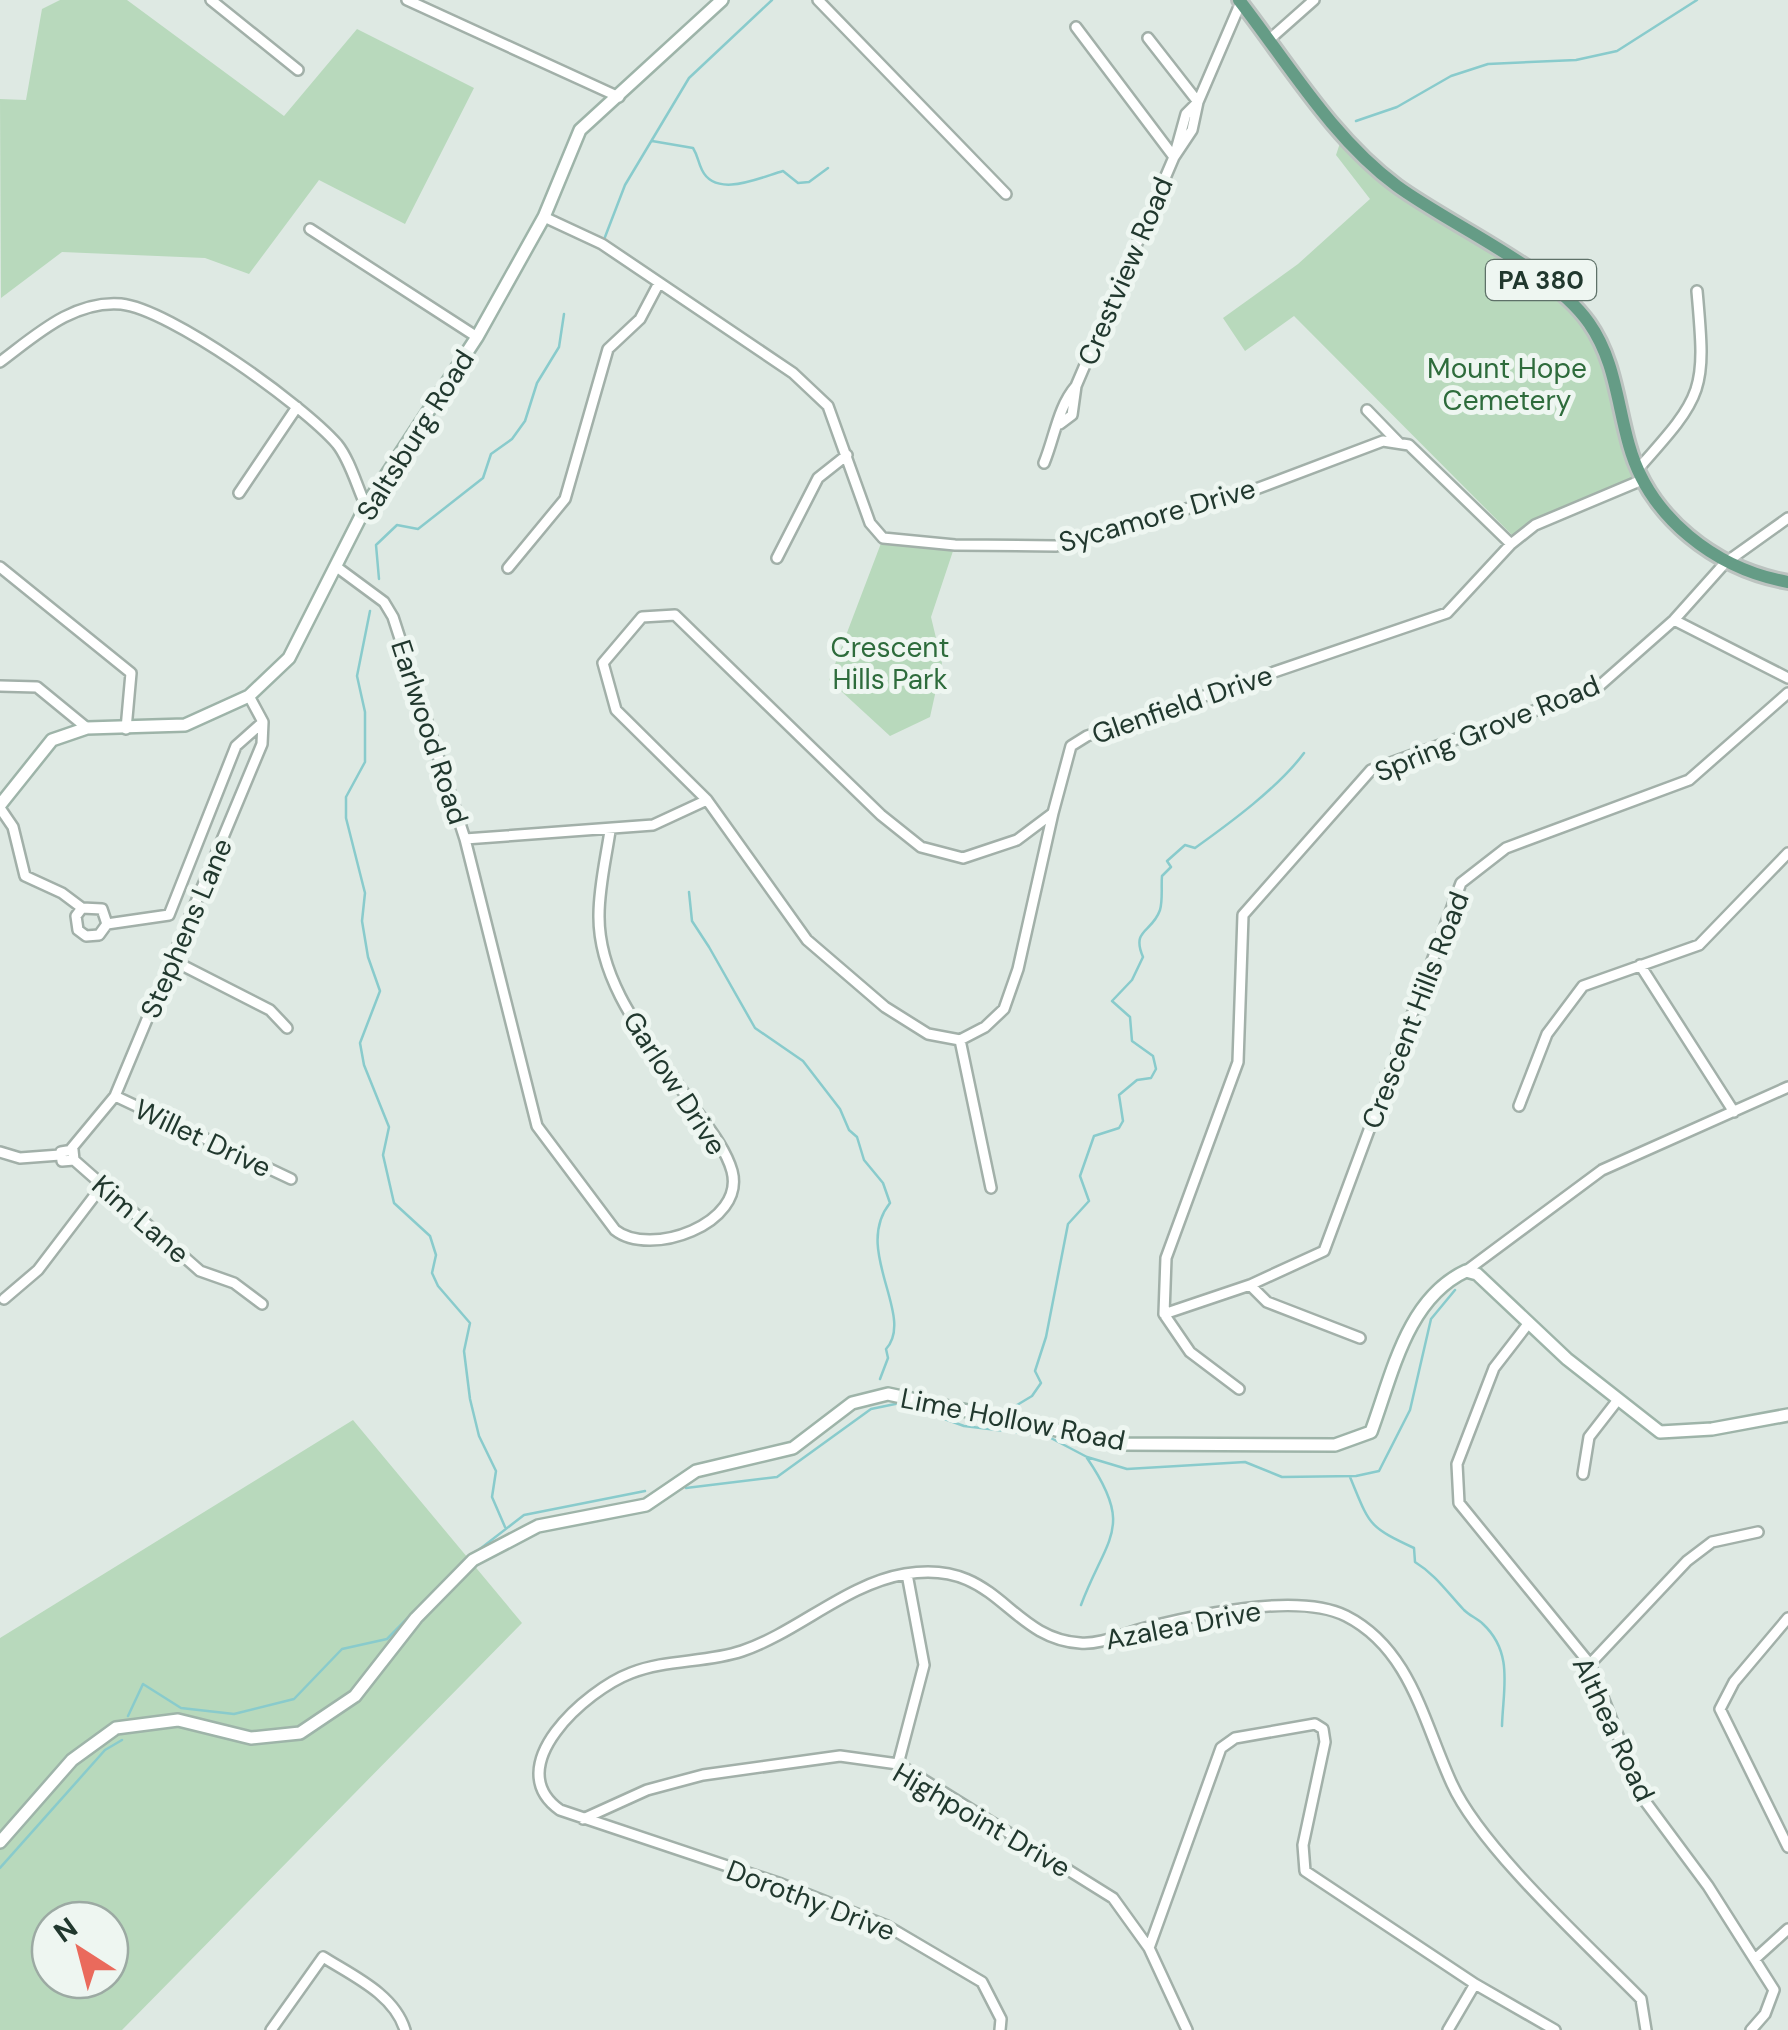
<svg xmlns="http://www.w3.org/2000/svg" width="1788" height="2030" font-family="'DM Sans',sans-serif">
  <rect width="100%" height="100%" fill="#dee9e3"/>
  <path fill="#b8d9bc" fill-rule="evenodd" d="M60,0H127L284,116L357,29L474,88L405,224L319,180L249,274L205,258L62,252L1,298L0,99L26,100L42,9Z
    M1343,134L1394,184L1555,289L1588,321L1642,480L1517,540L1294,316L1245,351L1223,318L1298,264L1370,199L1336,155Z
    M883,538L955,545L931,617L942,663L930,717L890,736L829,680Z
    M353,1420L522,1623L122,2030H0V1638ZM50,1920H110V1980H50Z"/>
  <g fill="none" stroke-linecap="round" stroke-linejoin="round">
    <path stroke="#89cbcc" stroke-width="2.5" d="M1356,121L1397,107L1451,76L1488,64L1576,60L1617,51L1697,0
      M652,141L693,148C698,156 698,162 702,170C716,199 761,177 783,171L798,183L809,182L828,168
      M605,237L625,185L689,78L772,0
      M379,579L376,545L397,525L418,529L483,478L491,454L512,439L525,421L537,383L559,347L564,314
      M370,611L357,676L365,712V762L346,797V818L365,893L362,921L368,957L380,991L360,1043L364,1065L389,1127L383,1155L394,1203L430,1236L436,1255L432,1273L438,1286L470,1323L464,1351L470,1399L479,1436L496,1471L492,1497L505,1527
      M689,892L692,921L709,947L755,1028L803,1061L840,1109L849,1130L857,1137L864,1160L883,1183L890,1203C852,1250 916,1316 886,1349L888,1358L880,1379
      M1012,1408L1032,1396L1041,1383L1035,1371L1046,1337L1068,1224L1089,1201L1080,1176L1094,1136L1119,1128L1123,1121L1119,1095L1137,1080L1151,1078L1156,1069L1153,1056L1132,1041L1130,1017L1112,1001L1132,980L1143,957C1131,929 1152,933 1160,910C1163,900 1161,886 1162,876L1171,867L1167,861L1185,845L1195,848C1230,823 1279,787 1304,753
      M1350,1477C1370,1525 1367,1526 1414,1548L1415,1562C1436,1575 1447,1592 1464,1610C1470,1616 1477,1618 1483,1624C1514,1653 1503,1689 1502,1726
      M686,1488L777,1477L871,1409L900,1403L964,1426L1047,1436L1087,1457L1127,1469L1245,1462L1282,1477L1356,1476L1379,1471L1410,1410L1431,1319L1455,1290
      M476,1552L524,1515L645,1491
      M1081,1605C1107,1536 1135,1528 1087,1458
      M128,1716L143,1684L181,1708L234,1714L294,1699L342,1649L387,1639L462,1563
      M0,1868L105,1750L122,1740"/>
    <g stroke="#a2b0a9" stroke-width="14">
      <path id="street" d="M211,0L298,70
        M407,0L619,97
        M818,0L1006,194
        M1076,27L1174,157
        M1148,38L1198,102
        M1270,39L1314,0
        M1176,150L1186,114L1198,102L1241,2
        M544,217L602,244L793,373L828,406L870,523L883,538L955,545L1056,546L1256,489L1383,441L1409,445L1511,544
        M310,229L477,337
        M0,362C35,336 73,300 121,304C170,309 303,405 337,444C350,460 357,487 366,506
        M1367,410L1399,443
        M1060,424L1072,415L1076,386
        M1044,463C1055,436 1058,407 1076,386L1174,157L1192,130L1198,102
        M1638,469C1705,394 1706,391 1697,291
        M239,493L297,407
        M777,558L818,478L847,455
        M0,567L131,673L126,729
        M338,568L384,602L393,617L465,839L537,1126L615,1230C650,1258 746,1224 732,1171C725,1146 703,1121 688,1099C651,1044 598,985 599,915C599,887 606,858 610,831
        M508,568L565,499L608,349L640,319L659,283
        M1674,620L1788,678
        M0,686L37,687L87,728
        M0,808L13,827L25,876L62,893L82,908L102,909L107,924L99,935L86,936L78,930L76,916L82,908
        M1053,813L1018,969L1004,1009L985,1027L960,1040L928,1034L885,1007L807,940L707,800L616,710L603,663L642,617L675,615L881,815L921,847L963,858L1017,840L1053,813L1071,746L1087,736L1447,613L1511,544L1535,525L1642,480
        M465,839L653,825L707,800
        M107,924L169,915L236,746L263,722
        M174,961L270,1010L287,1028
        M1640,965L1734,1112
        M960,1040L991,1188
        M115,1096L291,1179
        M1519,1106L1547,1034L1583,986L1699,945L1788,853
        M71,1149L115,1096L262,744L263,722L249,696
        M0,1152L20,1158L60,1155
        M74,1160L62,1161L61,1152L73,1150L74,1160L200,1271L234,1283L262,1304
        M1466,1271L1602,1170L1788,1087
        M1250,1285L1267,1302L1360,1338
        M4,1299L38,1270L102,1186
        M1164,1314L1250,1285L1324,1251L1461,883L1506,848L1689,780L1788,693
        M1528,1324L1494,1368L1457,1464L1459,1503L1590,1664L1642,1797L1708,1886L1774,1990L1765,2014L1751,2030
        M1239,1389L1190,1352L1164,1314L1166,1258L1238,1062L1243,915L1371,770L1597,688L1674,620L1725,563L1788,518
        M1583,1474L1589,1437L1617,1401
        M1788,1618L1734,1682L1720,1709L1788,1847
        M1590,1664L1687,1561L1712,1542L1758,1532
        M898,1764L924,1665L907,1574
        M583,1819L647,1790L703,1775L840,1756L898,1764L1113,1898L1149,1948L1187,2030
        M1149,1948L1221,1748L1235,1738L1315,1724L1323,1729L1325,1742L1303,1845L1305,1871L1475,1984L1555,2030
        M1756,1958L1788,1929
        M271,2030L323,1957C353,1976 394,1994 405,2030
        M1000,2030L1001,2019L982,1982L887,1926L781,1884L560,1810C499,1767 586,1690 631,1673C666,1659 706,1663 742,1651C798,1632 846,1584 905,1574C998,1558 1007,1638 1080,1643C1100,1645 1125,1633 1145,1628C1196,1615 1298,1592 1346,1616C1411,1649 1424,1724 1452,1784C1481,1848 1589,1946 1641,1999L1646,2030
        M1448,2030L1475,1984"/>
    </g>
    <g stroke="#9eb4a9" stroke-width="16">
      <path id="secondary" d="M0,805L52,740L87,728L185,725L249,696L289,658L366,506L477,337L544,217L580,130L722,0
        M0,1842L72,1760L116,1728L178,1720L251,1738L300,1733L355,1696L416,1618L473,1560L538,1526L646,1505L696,1471L793,1448L852,1403L888,1394L1122,1444L1335,1445L1371,1432C1392,1376 1406,1299 1466,1271L1477,1274L1567,1359L1660,1432L1712,1429L1788,1415"/>
    </g>
    <g stroke="#bcc3c0" stroke-width="18">
      <path id="primary" d="M1239,0C1288,63 1332,138 1397,186C1452,226 1551,269 1589,323C1615,360 1617,403 1629,445C1649,518 1716,569 1788,582"/>
    </g>
    <use href="#street" stroke="#fff" stroke-width="9"/>
    <use href="#secondary" stroke="#fff" stroke-width="11"/>
    <use href="#primary" stroke="#659c86" stroke-width="12"/>
  </g>
  <g text-anchor="middle" stroke-width="10" stroke-linejoin="round" paint-order="stroke">
    <rect fill="#eef6f1" stroke="#5e7168" stroke-width="2.5" x="1486" y="260" width="110" height="40" rx="8"/>
    <g font-size="25" font-weight="bold" fill="#21382e">
      <text x="1541" y="289">PA 380</text>
    </g>
    <g font-size="28" fill="#21382e" stroke="#eef6f1">
      <text transform="translate(1125 271) rotate(-67)" y="10">Crestview Road</text>
      <text transform="translate(415 435) rotate(-58)" y="10">Saltsburg Road</text>
      <text transform="translate(1157 515) rotate(-16)" y="10">Sycamore Drive</text>
      <text transform="translate(1182 704) rotate(-19)" y="10">Glenfield Drive</text>
      <text transform="translate(1487 728) rotate(-22)" y="10">Spring Grove Road</text>
      <text transform="translate(430 732) rotate(72)" y="10">Earlwood Road</text>
      <text transform="translate(186 928) rotate(-67)" y="10">Stephens Lane</text>
      <text transform="translate(1415 1010) rotate(-69)" y="10">Crescent Hills Road</text>
      <text transform="translate(675 1083) rotate(57)" y="10">Garlow Drive</text>
      <text transform="translate(203 1138) rotate(25)" y="10">Willet Drive</text>
      <text transform="translate(141 1219) rotate(41)" y="10">Kim Lane</text>
      <text transform="translate(1013 1419) rotate(11)" y="10">Lime Hollow Road</text>
      <text transform="translate(1183 1625) rotate(-11)" y="10">Azalea Drive</text>
      <text transform="translate(1614 1729) rotate(65)" y="10">Althea Road</text>
      <text transform="translate(982 1820) rotate(30)" y="10">Highpoint Drive</text>
      <text transform="translate(811 1900) rotate(21)" y="10">Dorothy Drive</text>
    </g>
    <g font-size="28" fill="#2e6c3c" stroke="#eef6f1">
      <text x="1507" y="378">Mount Hope<tspan x="1507" dy="32">Cemetery</tspan></text>
      <text x="890" y="657">Crescent<tspan x="890" dy="32">Hills Park</tspan></text>
    </g>
  </g>
  <g transform="translate(80 1950) rotate(324)"><circle r="48" fill="#eef6f1" stroke="#9caaa3" stroke-width="2.5"/>
  <path d="M0-8L18 38L0 25L-18 38Z" fill="#ea6a5c"/>
  <text y="-15" font-size="28" font-weight="bold" text-anchor="middle" fill="#21382e">N</text>
  </g>
</svg>
